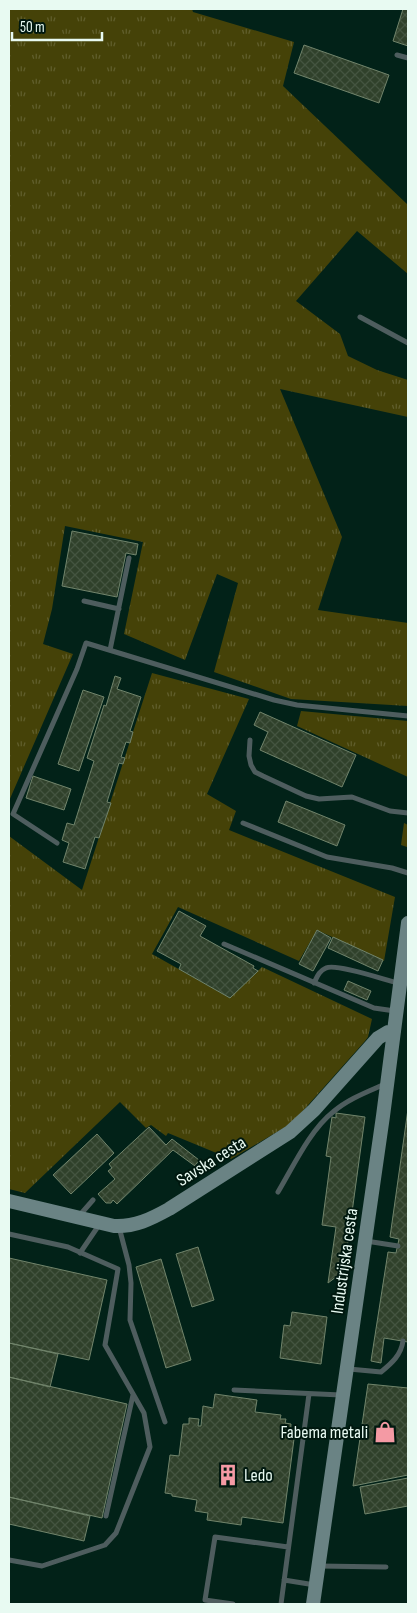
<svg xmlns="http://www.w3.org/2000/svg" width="417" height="1613" font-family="'Sofia Sans Condensed',sans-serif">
  <defs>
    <pattern id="grass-tufts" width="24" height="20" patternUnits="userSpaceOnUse" patternTransform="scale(1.25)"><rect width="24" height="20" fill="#454208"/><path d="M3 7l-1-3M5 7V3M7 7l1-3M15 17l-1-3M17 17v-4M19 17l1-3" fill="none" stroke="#605e2c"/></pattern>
    <pattern id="building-cross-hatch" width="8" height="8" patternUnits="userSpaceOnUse" patternTransform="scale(1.25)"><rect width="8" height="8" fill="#30412b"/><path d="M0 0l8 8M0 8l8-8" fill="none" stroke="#445440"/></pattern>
  </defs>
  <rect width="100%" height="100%" fill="#022218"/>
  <path fill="url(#grass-tufts)" d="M9,9H192L193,12L294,42L283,86L408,205V274L357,231L296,301L340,334L348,356L377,370L408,380V417L280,389L342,537L318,610L408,623V706L291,699L214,672L238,583L217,574L185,660L124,634L143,542L65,526L52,609L43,644L73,654L9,801Z
    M152,673L249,699L207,794L236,811L229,830L395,897L384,961L317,930L299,961L178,907L152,954L230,998L262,967L372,1019L368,1037L365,1041L301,1113L287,1126L231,1159L168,1133L166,1136L151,1125L146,1128L120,1102L25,1193L9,1189V836L82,890Z
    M301,711L408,721V777L297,726Z
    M404,823L408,825L407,847L401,845Z"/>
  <path fill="url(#building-cross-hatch)" stroke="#71846b" d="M403,9H408V46L393,41Z
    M304,45L389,75L379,103L294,73Z
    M72,531L138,544L136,555L126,553L117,597L62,586Z
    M115,676L121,678L117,689L141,697L130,731L133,732L130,743L126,742L121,757L125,758L123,764L119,763L107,802L111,803L99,838L95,837L85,869L63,862L69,843L62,840L67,823L74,825L94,761L87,758L104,705L106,706Z
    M83,690L104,697L79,771L58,764Z
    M260,712L356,755L342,787L260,750L268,732L254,725Z
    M33,776L71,789L64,810L26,798Z
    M286,801L345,825L337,846L278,822Z
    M179,911L206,926L200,936L254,966L253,968L258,971L230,998L179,969L181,964L157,951Z
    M317,930L331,938L313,971L299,964Z
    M333,937L383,960L378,971L328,948Z
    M348,981L371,991L367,1000L344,990Z
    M408,1109V1342L384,1338L381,1363L371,1361L388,1252L396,1253L399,1239L390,1237Z
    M336,1113L365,1117L344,1271L328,1283L336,1227L322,1225L331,1157L326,1156L332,1117L336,1118Z
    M149,1127L166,1145L172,1139L199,1160L195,1166L173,1150L117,1204L113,1200L111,1203H106L98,1194L115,1179L108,1171L112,1168L109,1164Z
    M97,1134L114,1153L71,1194L53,1175Z
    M198,1247L214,1300L192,1307L176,1254Z
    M9,1258L107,1280L89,1360L9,1343Z
    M161,1259L191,1360L166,1368L136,1267Z
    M292,1312L327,1317L321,1364L280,1358L284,1325L290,1326Z
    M9,1343L58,1354L50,1387L9,1377Z
    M9,1377L127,1404L102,1518L9,1497Z
    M368,1384L408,1388V1475L353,1486Z
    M215,1394L257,1400L255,1412L281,1415L280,1419H286L285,1423L291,1424L290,1438L294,1439L283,1523L242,1517L241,1525L207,1520L208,1513L195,1511L197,1500L172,1496V1494L165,1493L170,1455L179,1456L183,1424H189V1418L199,1419L198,1426H201L203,1406L213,1408Z
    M408,1478V1506L365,1514L360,1487Z
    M9,1497L90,1516L84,1541L9,1524Z"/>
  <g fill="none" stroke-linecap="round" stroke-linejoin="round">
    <path stroke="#4e5d5e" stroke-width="5" d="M397,55L408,58
      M360,317L408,343
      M84,601L119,609
      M110,650L129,558
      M250,740L249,756L251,765L255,772L263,776L306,796L319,799L352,797L390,811L408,813
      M243,823L327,857L392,868L408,873
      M57,843L13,814L77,669L86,643L274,700L297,705L408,716
      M224,944L374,1008L395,1011
      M314,983C317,977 319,971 326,968C336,963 385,980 398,983
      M278,1192C293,1167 310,1130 333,1112C348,1099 367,1092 385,1084
      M79,1216L93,1200
      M119,1227L129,1265L131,1283L130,1320L165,1422
      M9,1234L68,1247L118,1269L105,1345L144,1413L150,1447L116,1533L105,1545L42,1566L9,1560
      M366,1241L398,1246
      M80,1253L99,1225
      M349,1369L381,1372C392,1363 401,1355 403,1341
      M234,1390L341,1395
      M106,1516L133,1395
      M319,1566L386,1567
      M284,1580L315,1585
      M233,1604L205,1600L215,1537L288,1547
      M281,1604L309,1394"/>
    <path stroke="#6a8384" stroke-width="14" d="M9,1201L114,1226C135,1227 151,1219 169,1209L290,1132L314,1110L378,1038L388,1032H394
      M313,1604L383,1116L408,923"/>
  </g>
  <defs>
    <g id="shop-bare" transform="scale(1.725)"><path d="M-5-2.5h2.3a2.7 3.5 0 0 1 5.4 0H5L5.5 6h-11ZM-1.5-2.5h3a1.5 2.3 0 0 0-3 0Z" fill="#f49aa4" stroke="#00180f" stroke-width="2.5" paint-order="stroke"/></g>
    <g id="building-bare" transform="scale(1.725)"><path d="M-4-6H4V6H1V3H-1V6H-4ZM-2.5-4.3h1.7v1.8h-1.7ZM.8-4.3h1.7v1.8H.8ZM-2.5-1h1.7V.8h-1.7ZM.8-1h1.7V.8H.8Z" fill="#f49aa4" stroke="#00180f" stroke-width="2.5" paint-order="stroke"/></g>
  </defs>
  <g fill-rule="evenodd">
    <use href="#shop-bare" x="385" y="1432"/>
    <use href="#building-bare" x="228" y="1475"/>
  </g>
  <g text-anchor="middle" stroke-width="4" stroke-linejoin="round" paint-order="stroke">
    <g font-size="18" fill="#e8faf2" stroke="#00180f">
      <text transform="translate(211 1161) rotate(-32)" y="6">Savska cesta</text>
      <text transform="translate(344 1261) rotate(-82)" y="6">Industrijska cesta</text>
    </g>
    <g font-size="18" fill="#e8faf2" stroke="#00180f" text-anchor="end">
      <text x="368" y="1438">Fabema metali</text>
      <text x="244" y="1481" text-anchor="start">Ledo</text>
    </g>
  </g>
  <rect width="417" height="1613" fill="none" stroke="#e8faf2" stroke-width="20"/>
  <path d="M12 32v8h90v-8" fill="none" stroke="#e8faf2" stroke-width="2.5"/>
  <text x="20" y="32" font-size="15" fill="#e8faf2" stroke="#00180f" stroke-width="4" paint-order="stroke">50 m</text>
</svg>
